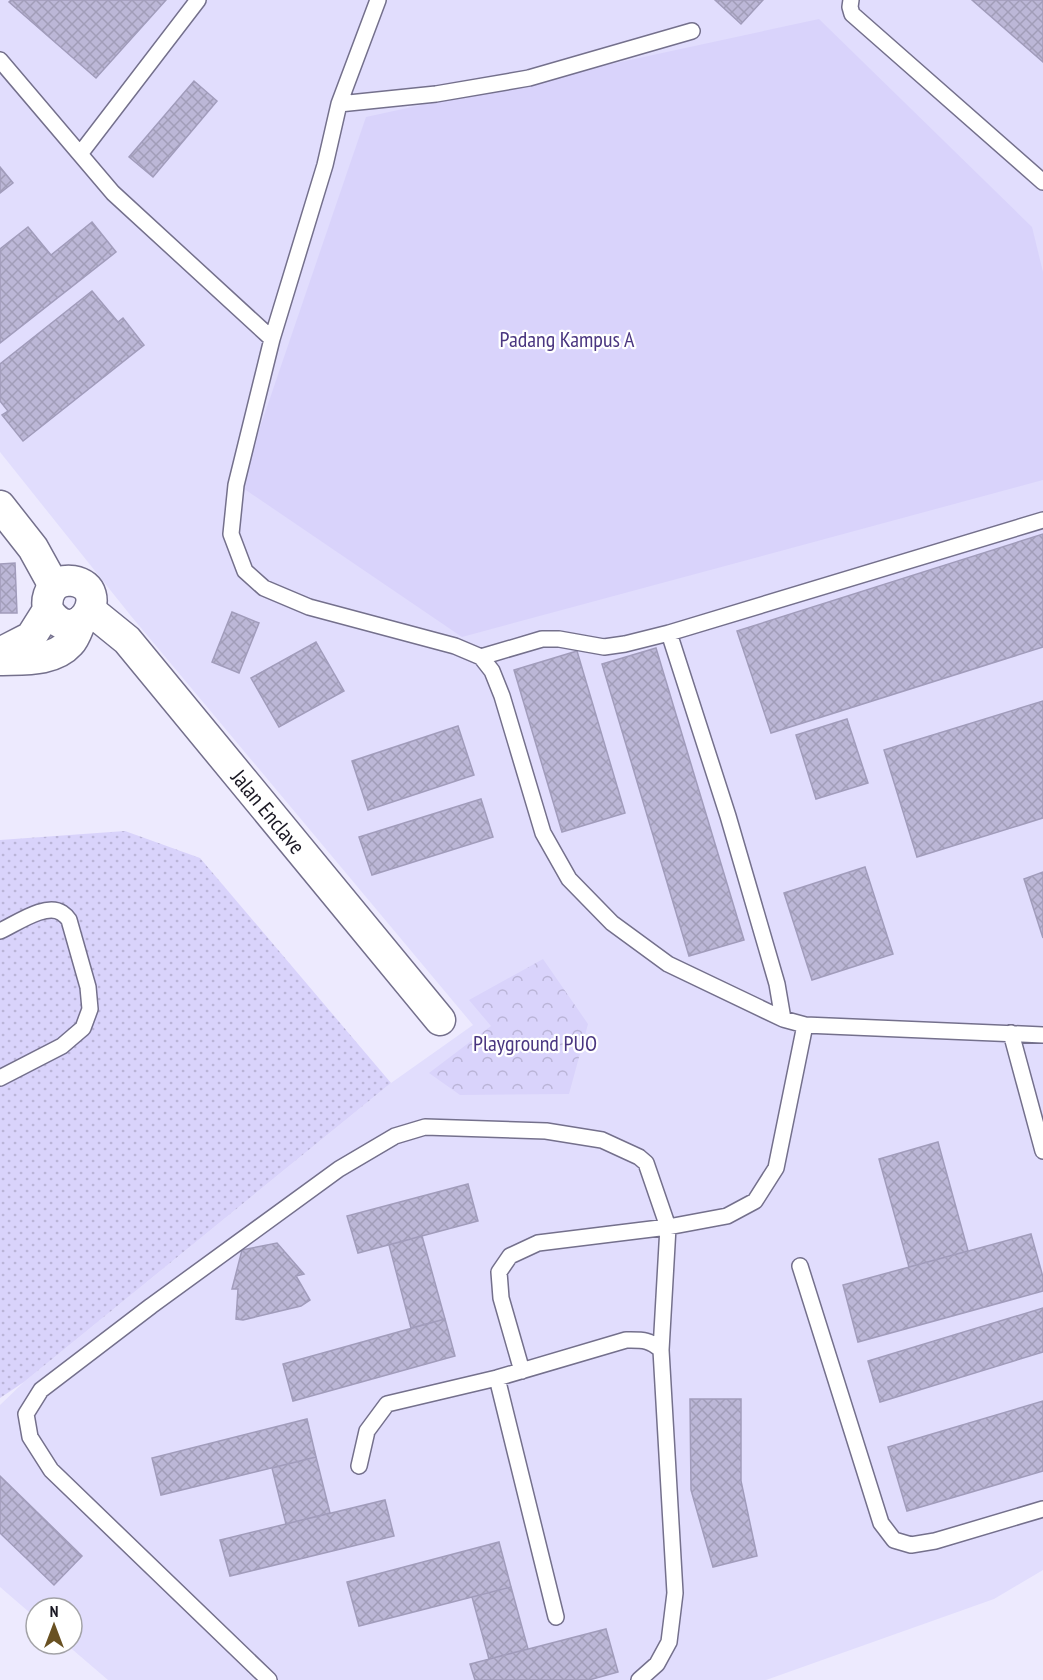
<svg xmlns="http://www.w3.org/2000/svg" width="1043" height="1680" viewBox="0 0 1043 1680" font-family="'PT Sans Narrow',sans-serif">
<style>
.built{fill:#e1ddfd}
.grass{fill:url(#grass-dots)}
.park{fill:url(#park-crowns)}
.pitch{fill:#d9d3fb}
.building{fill:url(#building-cross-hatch);stroke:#a19cbb;stroke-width:1.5}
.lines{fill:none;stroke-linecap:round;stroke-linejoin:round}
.service-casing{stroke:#74708c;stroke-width:18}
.minor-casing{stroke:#74708c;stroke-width:33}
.service{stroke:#fff;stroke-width:15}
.minor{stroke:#fff;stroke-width:30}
.labels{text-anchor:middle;stroke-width:4.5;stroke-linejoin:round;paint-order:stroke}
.park-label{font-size:22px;fill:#4a3680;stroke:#fff}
.street-label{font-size:22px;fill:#1a1823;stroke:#fff}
</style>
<defs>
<pattern id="grass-dots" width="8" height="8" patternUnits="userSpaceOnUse" patternTransform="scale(1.5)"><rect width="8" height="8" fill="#d9d3fb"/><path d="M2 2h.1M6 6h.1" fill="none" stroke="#bab4d7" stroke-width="1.8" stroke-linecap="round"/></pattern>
<pattern id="park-crowns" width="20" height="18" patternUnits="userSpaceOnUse" patternTransform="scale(1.5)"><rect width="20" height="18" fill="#d9d3fb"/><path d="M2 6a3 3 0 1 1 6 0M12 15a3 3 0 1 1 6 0" fill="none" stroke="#bab4d7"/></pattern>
<pattern id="building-cross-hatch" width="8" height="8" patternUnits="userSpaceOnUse" patternTransform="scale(1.5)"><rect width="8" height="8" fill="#bcb7d7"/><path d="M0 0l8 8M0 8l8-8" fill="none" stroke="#a19db8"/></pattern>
</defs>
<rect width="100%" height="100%" fill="#edeafe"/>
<path class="built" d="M0,0H1043V1570L994,1599L766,1680H108L66,1644H72V1608H36V1618L0,1587V1405L24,1382L391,1083L473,1025L131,616L0,452Z"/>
<path class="grass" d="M125,831L200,858L391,1083L24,1382L0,1398V840Z"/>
<path class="park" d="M543,959L588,1024L569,1094L460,1095L429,1073L491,1026L469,1000Z"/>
<path class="pitch" d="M819,19L1032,227L1043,272V480L462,637L240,486L366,117Z"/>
<path class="building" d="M11,0H166L96,78L9,2Z
M715,0H763L741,24Z
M972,0H1043V62Z
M194,81L217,101L153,177L129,157Z
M0,167L13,183L0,193Z
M92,222L116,252L0,343V249L28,227L51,255Z
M92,291L118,322L123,318L144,345L23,441L2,415L8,411L0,401V364Z
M1043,534V647L771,733L737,631Z
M15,563L17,613H0V564Z
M232,612L259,623L239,673L212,662Z
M316,642L344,691L279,727L251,678Z
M656,648L744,940L689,956L602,664Z
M577,651L625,813L562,832L514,670Z
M1043,701V818L917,857L884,750Z
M847,719L868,783L816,799L796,735Z
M458,726L474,775L368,810L352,761Z
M481,799L493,837L372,875L359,837Z
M865,867L893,954L812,980L784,893Z
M1043,872V938L1024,879Z
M938,1142L968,1251L909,1267L879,1159Z
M468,1184L478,1221L358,1253L347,1216Z
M1031,1234L1043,1277V1291L858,1342L843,1285Z
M422,1236L445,1319L411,1328L389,1245Z
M277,1243L304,1274L296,1276L310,1300L301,1306L243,1320L236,1319L238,1289H232L242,1250Z
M1043,1308V1352L880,1402L868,1361Z
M445,1319L455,1356L293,1401L283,1364Z
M690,1399H741V1481L757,1556L713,1567L691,1490Z
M1043,1401V1471L907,1511L888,1447Z
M307,1419L316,1457L161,1495L152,1458Z
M316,1457L330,1513L286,1524L272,1468Z
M0,1476L82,1556L54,1585L0,1533Z
M385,1500L394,1536L230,1576L220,1540Z
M499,1542L511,1587L359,1626L347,1582Z
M511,1587L528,1649L489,1659L472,1597Z
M606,1629L618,1672L589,1680H475L470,1664Z"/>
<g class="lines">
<g class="service-casing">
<path id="service" d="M378,0L339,104L325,165L272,339L236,485L231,534L245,571L264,588L309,607L455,646L481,657L492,671L502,696L543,833L569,879L612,923L668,964L783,1019L805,1025L1043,1035
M851,0L850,7L852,14L1043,182
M0,60L113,193L272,339
M339,104L436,94L529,78L692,31
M80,154L198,0
M669,633L728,816L777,984L783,1019
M481,657L542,639H559L604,647L625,644L669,633L1043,520
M0,931C16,924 46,902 62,913C65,915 67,917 69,920L88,987L90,1009L83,1028L62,1046L0,1078
M1011,1033L1043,1151
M800,1266L881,1523L894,1540L911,1545L935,1541L1043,1509
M522,1371L501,1298L499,1272L510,1256L538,1243L668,1227L727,1216L755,1201L776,1168L805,1025
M497,1378L556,1617
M359,1466L367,1431L387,1404L497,1378L626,1340C642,1340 649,1339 661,1350L675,1593L669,1642L657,1664L639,1680
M269,1680L51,1470L30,1437L26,1414L41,1390L151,1306L339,1169L395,1136L425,1127L546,1131L602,1140L639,1157L646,1163L668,1227L661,1350"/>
</g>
<g class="minor-casing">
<g id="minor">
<path d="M0,506L33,548L54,586"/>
<path id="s1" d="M90,610L127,640L440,1020"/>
<path d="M0,653L31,637L48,610C45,594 54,578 73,581C115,588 76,654 48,610"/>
<path d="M0,660C23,659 53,662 70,643C75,638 78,628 81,621"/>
</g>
</g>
<use href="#service" class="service"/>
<use href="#minor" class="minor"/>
</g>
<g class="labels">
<g class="park-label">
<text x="567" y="347">Padang Kampus A</text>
<text x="535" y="1051">Playground PUO</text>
</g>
<g class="street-label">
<text dy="8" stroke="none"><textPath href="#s1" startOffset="270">Jalan Enclave</textPath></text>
</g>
</g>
<g transform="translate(54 1626)"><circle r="28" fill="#ffffff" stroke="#a3a3a7" stroke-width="1.5"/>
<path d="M0-4.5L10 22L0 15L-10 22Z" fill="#695122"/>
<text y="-9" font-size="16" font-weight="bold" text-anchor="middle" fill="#1a1823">N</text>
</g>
</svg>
